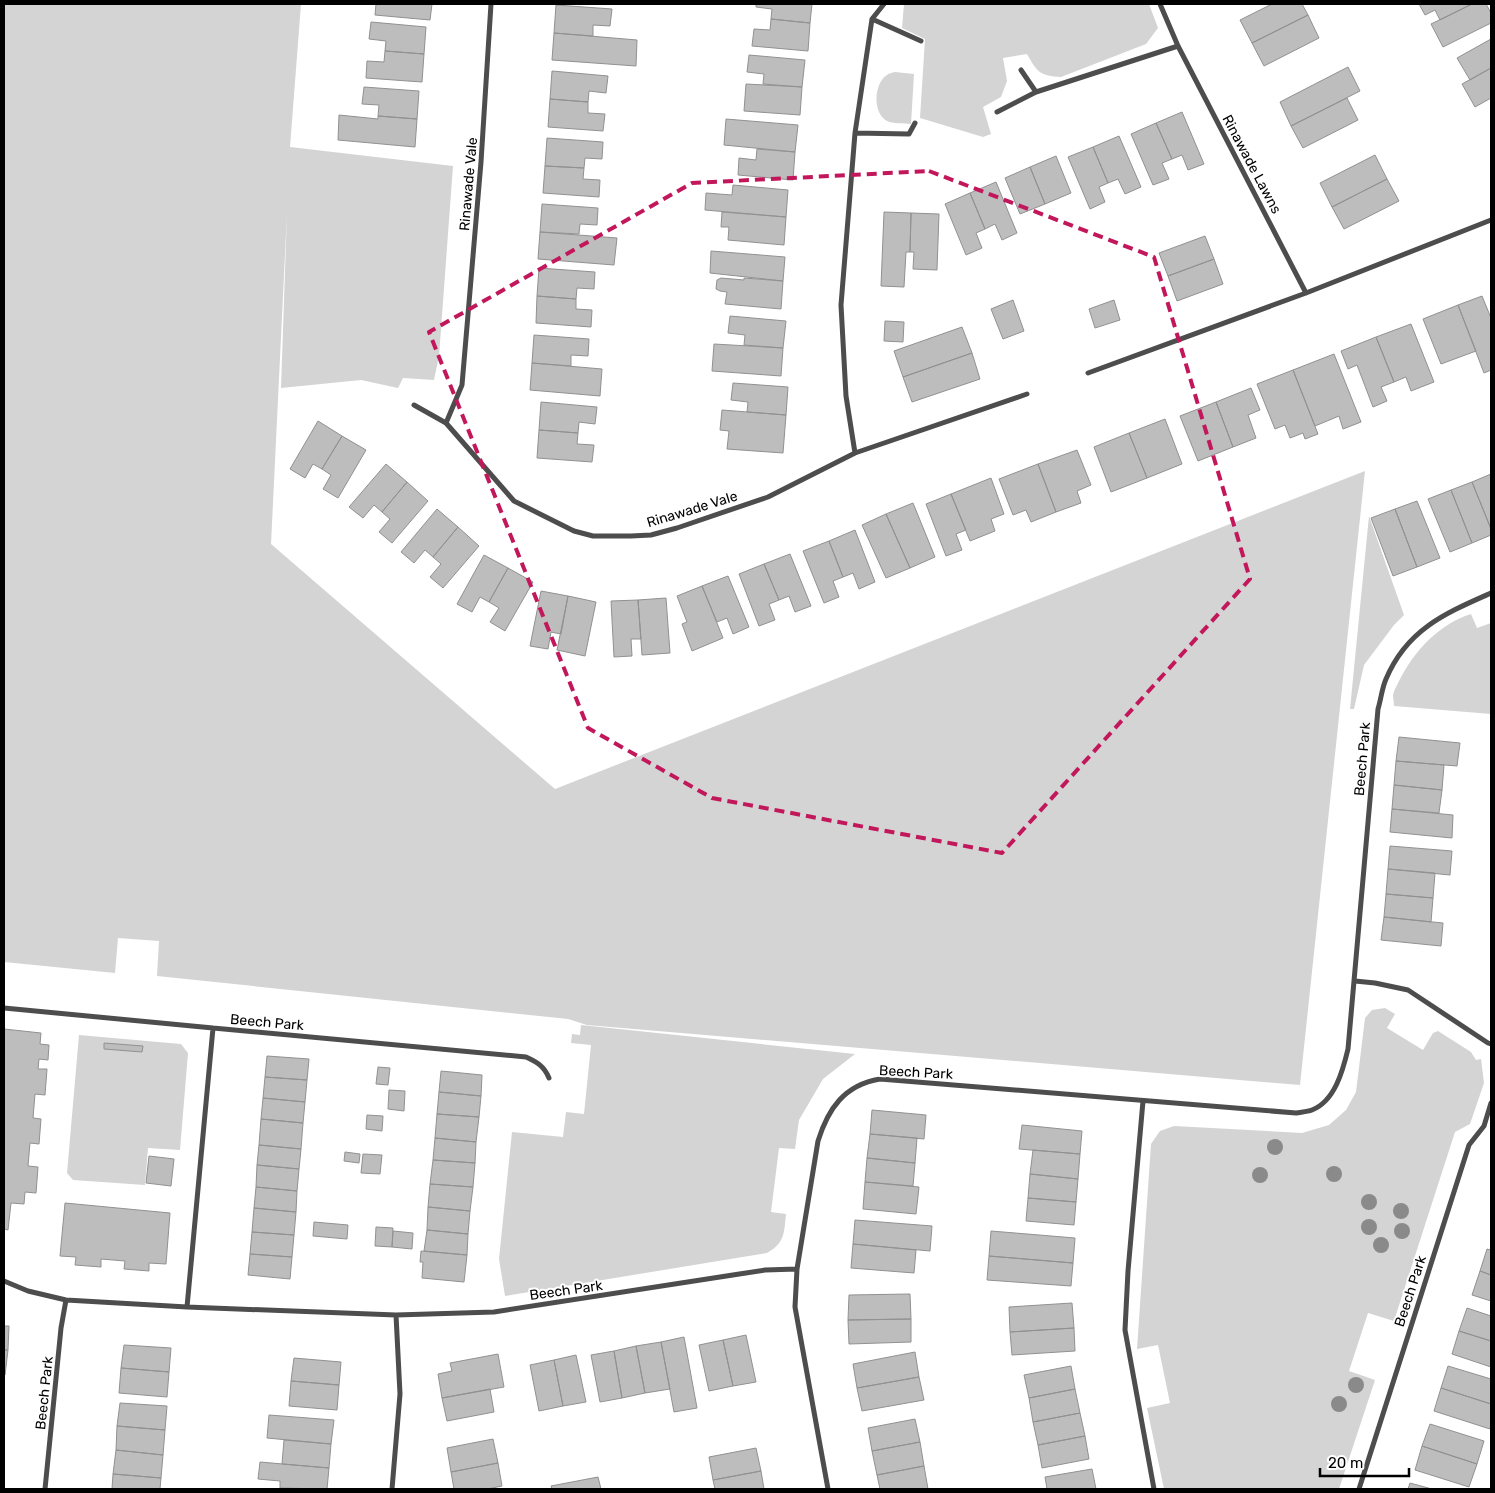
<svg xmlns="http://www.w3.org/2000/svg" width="1495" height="1493" viewBox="0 0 1495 1493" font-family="Rubik,sans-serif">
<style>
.green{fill:#d4d4d4}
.building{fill:#bdbdbd;stroke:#919191}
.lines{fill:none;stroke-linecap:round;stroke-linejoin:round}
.minor{stroke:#4d4d4d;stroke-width:5}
.tree{fill:#8a8a8a}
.marked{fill:none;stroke:#c2185b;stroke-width:4;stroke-dasharray:10 6;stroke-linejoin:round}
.labels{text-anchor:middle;stroke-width:4;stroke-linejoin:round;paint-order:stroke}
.street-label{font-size:14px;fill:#000;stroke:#fff}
</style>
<rect width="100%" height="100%" fill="#fff"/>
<path class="green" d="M4,4H301L290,147L453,166L439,356L434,380L403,378L398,388L361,380L281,388L287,213L271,544L555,789L1365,471L1300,1085L587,1025L568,1019L157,976L159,941L118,938L115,973L4,962Z
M904,4H1149L1158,28L1146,44L1061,77C1040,76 1037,72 1027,54L1003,58L1007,81L1001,97L983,107L991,134L983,137L920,118L925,39L902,28Z
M895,72L914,74L911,124C904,123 893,124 887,121C872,113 874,83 887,75C889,73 892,73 895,72Z
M1369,516L1404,615L1394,625L1364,665L1354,709H1350Z
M1471,614L1477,628L1491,623V714L1394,706C1394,703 1393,698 1393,695C1394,690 1397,685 1399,681C1414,651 1439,624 1471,614Z
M1385,1008L1395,1014L1387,1028L1423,1050L1433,1033L1438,1031L1471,1052L1476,1060L1481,1059L1484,1083L1470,1124L1455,1132L1394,1321L1368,1313L1349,1371L1375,1380L1339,1489H1164L1147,1408L1170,1403L1158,1345L1137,1349L1151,1144L1160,1131L1174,1126L1302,1133L1329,1125L1346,1110L1356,1092L1365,1018L1372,1010Z
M581,1025L855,1054L823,1079L799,1120L795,1149L779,1148L771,1212L786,1214C784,1233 785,1243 767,1253L505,1296L499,1259L512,1132L563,1137L566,1112L584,1114L591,1045L571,1043L572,1034L580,1035Z
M79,1035L181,1044L188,1053L180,1150L148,1148L145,1185L73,1180L67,1173Z"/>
<path class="building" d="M376,4H432L430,20L375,15Z
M756,4H812L810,23L771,19L772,9L756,7Z
M1272,4H1302L1308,15L1252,43L1240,20Z
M1419,4H1472L1440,20L1435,10L1425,15Z
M1472,4H1486L1491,13V23L1443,47L1431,24Z
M556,5L612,9L610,26L593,25V36L554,33Z
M1308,15L1319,38L1264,66L1252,43Z
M771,19L810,23L808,51L752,46L754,29L770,30Z
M371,22L426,27L424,54L385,51L386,41L369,39Z
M554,33L637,40L636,66L552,60Z
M1491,39V68L1470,80L1457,58Z
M385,51L424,54L422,82L366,78L367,61L384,62Z
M749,55L805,60L802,87L763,84L764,74L747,72Z
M1348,67L1360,91L1291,126L1280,102Z
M1491,68V98L1475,107L1462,84Z
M552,71L608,76L606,93L589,91L588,102L550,99Z
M746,84L802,87L800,115L744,111Z
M364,87L419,91L417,119L378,116L379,105L362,104Z
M1347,98L1358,120L1303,148L1291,126Z
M550,99L588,102V113L605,114L603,131L548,127Z
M1182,112L1204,164L1188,170L1182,155L1172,159L1156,123Z
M339,115L378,119V116L417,119L415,147L338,140Z
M726,119L798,125L795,152L724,145Z
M1156,123L1172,159L1162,163L1169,179L1153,185L1131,134Z
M1119,136L1141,187L1125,194L1118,179L1108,183L1093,147Z
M547,138L603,142L602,159L585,158L584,168L545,166Z
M1093,147L1108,183L1099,187L1105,202L1090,209L1068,157Z
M757,149L795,152L793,180L738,175L739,158L756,160Z
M1375,155L1387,179L1332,207L1320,183Z
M1056,156L1071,193L1045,204L1030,167Z
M545,166L584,168L583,179L600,180L599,197L543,193Z
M1030,167L1045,204L1020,214L1005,178Z
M1387,179L1399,201L1344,229L1332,207Z
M996,182L1017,233L1002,240L995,224L985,229L970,193Z
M733,185L788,190L786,217L705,210L706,193L732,195Z
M970,193L985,229L976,233L982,248L966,255L945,204Z
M542,204L598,208L597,225L580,224L579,234L540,232Z
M722,212L786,217L784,245L728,240L729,227H721Z
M884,212L911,213L910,252H906L904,287L881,286Z
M911,213L939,214L937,270L913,269L914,252H910Z
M540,232L617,238L614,265L538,259Z
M1205,236L1214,259L1168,276L1159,253Z
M711,251L785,257L783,281L710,273Z
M1214,259L1223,284L1177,301L1168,276Z
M539,268L595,272L594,289L577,288L576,299L537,296Z
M721,278L744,280V278L783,281L781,309L725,304L727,292L720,291L716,289L717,280Z
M537,296L576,299V309L592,310L591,327L536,323Z
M1482,296L1491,318V370L1484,373L1458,305Z
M1013,300L1024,331L1003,339L991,309Z
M1114,300L1120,320L1095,328L1089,309Z
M1458,305L1476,351L1441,364L1423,319Z
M730,316L786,321L783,348L744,345L745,335L728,333Z
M885,321L904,322L903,342L884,341Z
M1411,324L1434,382L1411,391L1406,377L1394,382L1376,337Z
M962,327L972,353L903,377L894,351Z
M534,335L589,339L588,356L571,355V366L532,363Z
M1376,337L1394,382L1381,387L1387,401L1373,407L1357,365L1348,369L1341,351Z
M714,344L783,348L781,376L712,371Z
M972,353L980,379L912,402L903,377Z
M1334,354L1361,422L1343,429L1339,416L1315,426L1293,370Z
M532,363L602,369L600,396L530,390Z
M1293,370L1318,434L1305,439L1303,433L1290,438L1285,425L1275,429L1257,384Z
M733,383L788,387L786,415L747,412L748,402L731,400Z
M1251,388L1260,410L1248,415L1256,438L1233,447L1216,402Z
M541,402L597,407L595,424L579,422L578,433L539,430Z
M1216,402L1233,447L1198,461L1180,416Z
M722,410L786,415L783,453L727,449L729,431L720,430Z
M1165,419L1182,464L1147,478L1129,433Z
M318,421L342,436L322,469L313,464L305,478L290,469Z
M539,430L578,433L577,444L594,445L592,462L537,458Z
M1129,433L1147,478L1111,492L1094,447Z
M342,436L366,450L338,498L323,489L331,475L322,469Z
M1077,450L1091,485L1077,491L1081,503L1056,512L1038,464Z
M386,464L407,482L382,512L374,505L363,518L349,507Z
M1038,464L1056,512L1031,522L1026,510L1013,515L999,479Z
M1491,474V529L1472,482Z
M991,478L1004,514L991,519L995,531L970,541L951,494Z
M407,482L428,501L392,543L379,532L390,519L382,512Z
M1472,482L1491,529V535L1472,543L1451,490Z
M1451,490L1472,543L1450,552L1428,499Z
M951,494L966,530L956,534L962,550L946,556L926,504Z
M1417,501L1440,558L1417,567L1395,509Z
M913,503L935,557L910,568L886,514Z
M437,509L458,527L433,557L425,550L414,563L401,552Z
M1395,509L1417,567L1393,576L1371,518Z
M886,514L910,568L886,578L862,525Z
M458,527L479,546L443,588L430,577L441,564L433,557Z
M855,530L875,582L859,589L853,573L843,577L829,541Z
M829,541L843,577L833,581L839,597L824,603L803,551Z
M790,554L811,606L795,612L789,596L779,600L764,564Z
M484,555L508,568L489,602L480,597L472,612L457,604Z
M764,564L779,600L769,604L775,620L759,626L739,574Z
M508,568L533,582L505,631L490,622L499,608L489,602Z
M728,576L749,627L733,634L727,618L717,622L702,586Z
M702,586L723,638L692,651L682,624L687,622L677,596Z
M541,591L568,596L561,634L551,632L548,649L530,646Z
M568,596L596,602L585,656L557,650Z
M666,598L670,653L642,655L638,600Z
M638,600L641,639H631L632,656L614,657L611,601Z
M1399,737L1460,743L1457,766L1396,761Z
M1396,761L1444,765L1442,790L1394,785Z
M1394,785L1442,790L1439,813L1392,809Z
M1392,809L1453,815L1452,838L1390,832Z
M1390,846L1452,851L1450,875L1388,869Z
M1388,869L1435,873L1433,898L1386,894Z
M1386,894L1433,898L1431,922L1384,917Z
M1384,917L1443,923L1441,946L1381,940Z
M4,1029L41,1033L40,1044L49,1045L48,1060L39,1059L38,1069H47L45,1095L35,1094L33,1118L41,1119L39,1144L30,1143L28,1166L38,1167L36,1193L25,1192L24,1204L11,1203L8,1230L4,1229Z
M104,1043L143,1046L142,1052L104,1049Z
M267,1056L309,1059L307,1080L265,1077Z
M378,1067L390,1068L388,1085L376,1084Z
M441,1071L482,1075L481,1096L439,1092Z
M265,1077L307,1080L305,1102L263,1098Z
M389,1090L405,1091L404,1111L388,1109Z
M439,1092L481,1096L479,1117L437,1114Z
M263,1098L305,1102L303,1123L261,1119Z
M872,1110L926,1115L924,1139L870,1134Z
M437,1114L479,1117L476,1142L435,1138Z
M367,1115L383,1116L382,1131L366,1129Z
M261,1119L303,1123L301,1149L259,1145Z
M1022,1125L1082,1131L1080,1154L1019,1149Z
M870,1134L917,1138L915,1163L867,1158Z
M435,1138L476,1142L475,1163L433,1160Z
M259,1145L301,1149L299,1169L257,1165Z
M1033,1150L1080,1154L1078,1179L1030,1174Z
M345,1152L360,1154L359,1163L344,1161Z
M363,1154L382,1155L380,1174L361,1173Z
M149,1156L174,1159L171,1186L146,1183Z
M867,1158L915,1163L913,1186L865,1182Z
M433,1160L475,1163L473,1187L430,1184Z
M257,1165L299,1169L297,1191L256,1187Z
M1030,1174L1078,1179L1076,1202L1028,1198Z
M865,1182L919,1187L916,1214L863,1209Z
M430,1184L473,1187L470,1211L428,1207Z
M256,1187L297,1191L296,1212L254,1208Z
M1028,1198L1076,1202L1074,1225L1026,1221Z
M65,1203L170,1213L166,1264L149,1263V1271L124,1269L125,1261L101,1259V1267L75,1265L76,1257L60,1256Z
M428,1207L470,1211L468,1234L427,1230Z
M254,1208L296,1212L294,1235L252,1232Z
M855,1220L932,1226L930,1251L853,1244Z
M314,1222L348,1225L347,1239L313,1236Z
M376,1227L393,1228L392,1247L375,1246Z
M427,1230L468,1234L467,1255L424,1251Z
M393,1231L413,1233L412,1249L392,1247Z
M991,1231L1075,1238L1073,1263L989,1256Z
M252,1232L294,1235L292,1257L250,1254Z
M853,1244L916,1250L914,1273L851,1268Z
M1487,1249L1491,1250V1275L1480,1271Z
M421,1251L467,1255L464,1282L422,1278L423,1262H420Z
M250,1254L292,1257L290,1279L248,1275Z
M989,1256L1073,1263L1071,1286L987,1280Z
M1480,1271L1491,1275V1301L1472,1295Z
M910,1294L911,1319L848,1320L849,1295Z
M1072,1303L1074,1328L1010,1332L1009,1307Z
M1467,1308L1491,1316V1341L1459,1331Z
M911,1319V1342L849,1344L848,1320Z
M4,1326H9L8,1350H4Z
M1074,1328L1075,1351L1012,1355L1010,1332Z
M1459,1331L1491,1341V1367L1452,1354Z
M746,1335L756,1382L733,1386L723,1340Z
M684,1337L697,1408L674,1412L661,1342Z
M723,1340L733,1386L709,1391L699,1345Z
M661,1342L670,1389L645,1393L636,1346Z
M124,1345L171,1348L169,1372L121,1368Z
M636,1346L645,1393L622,1398L614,1351Z
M4,1350H8L5,1375L4,1374Z
M614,1351L622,1398L600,1402L591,1355Z
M915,1352L919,1377L857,1388L853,1364Z
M498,1354L504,1387L442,1398L438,1374L452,1371L450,1363Z
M576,1355L586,1402L563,1406L554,1360Z
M294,1358L341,1362L339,1385L291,1381Z
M554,1360L563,1406L539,1411L530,1365Z
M1071,1366L1075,1389L1029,1398L1024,1375Z
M1448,1366L1491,1379V1404L1441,1388Z
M121,1368L169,1372L167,1397L119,1393Z
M919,1377L924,1400L862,1411L857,1388Z
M291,1381L339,1385L337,1410L289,1406Z
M1441,1388L1491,1404V1424L1490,1429L1434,1411Z
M490,1389L494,1412L447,1421L442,1398Z
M1075,1389L1080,1413L1033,1422L1029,1398Z
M120,1403L167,1406L165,1430L117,1426Z
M1080,1413L1085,1436L1038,1445L1033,1422Z
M269,1415L334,1420L331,1444L267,1438Z
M915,1419L920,1442L872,1451L868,1428Z
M1430,1424L1484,1441L1477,1464L1422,1446Z
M117,1426L165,1430L163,1455L116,1450Z
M1085,1436L1089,1459L1042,1468L1038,1445Z
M493,1439L498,1463L451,1472L447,1448Z
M284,1440L331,1444L329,1468L282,1464Z
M920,1442L924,1466L877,1475L872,1451Z
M1422,1446L1477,1464L1469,1487L1415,1470Z
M756,1448L761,1471L713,1480L709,1457Z
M116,1450L163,1455L161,1478L113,1474Z
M260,1462L329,1468L327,1489L280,1488V1481L258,1479Z
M498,1463L502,1486L487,1489H454L451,1472Z
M924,1466L928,1489H880L877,1475Z
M1092,1469L1096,1489H1047L1045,1477Z
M761,1471L764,1489H715L713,1480Z
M113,1474L161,1478L160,1489H112Z
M598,1477L601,1489H552L551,1486Z
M1410,1483L1432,1489H1408Z"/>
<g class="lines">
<path class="minor" d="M1160,4L1178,46L1306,293
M872,19L921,41
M1021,70L1036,92
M997,112L1036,92L1178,46
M855,133L909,134L915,123
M1088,373L1306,293L1491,220
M414,405L446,423L514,501L574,531L593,536H631L651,535L677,528L768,497L855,453L1027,394
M446,423L462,385L481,162L491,4
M855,453L846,396L841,305L855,133L872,19L884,4
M1355,981L1375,983L1408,990L1488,1043L1491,1044
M4,1008L213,1028
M1143,1101L1128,1271L1125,1330L1154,1489
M797,1269L818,1141C828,1109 844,1085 880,1079L1296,1113C1301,1112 1307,1112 1312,1110C1335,1101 1343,1070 1348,1049L1378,709C1381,699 1382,688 1386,679C1407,629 1446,613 1491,593
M4,1281L28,1291L66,1300L187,1307L396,1315L494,1312L765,1270L797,1269L795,1307L828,1489
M187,1307L213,1028L526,1057C537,1062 544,1066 549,1078
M45,1489L61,1328L66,1300
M392,1489L400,1394L396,1315
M1359,1489L1469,1145L1484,1126L1491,1103"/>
</g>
<g class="tree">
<circle cx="1275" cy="1147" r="8"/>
<circle cx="1334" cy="1174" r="8"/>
<circle cx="1260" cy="1175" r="8"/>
<circle cx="1369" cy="1202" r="8"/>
<circle cx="1401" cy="1211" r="8"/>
<circle cx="1369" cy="1227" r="8"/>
<circle cx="1402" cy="1231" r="8"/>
<circle cx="1381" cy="1245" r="8"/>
<circle cx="1356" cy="1385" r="8"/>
<circle cx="1339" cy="1404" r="8"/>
</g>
<path class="marked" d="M929,171L1154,257L1250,579L1002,853L712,798L588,728L429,332L692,183Z"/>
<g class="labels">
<g class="street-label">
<text transform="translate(1252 164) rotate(62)" y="5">Rinawade Lawns</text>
<text transform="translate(468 184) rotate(-85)" y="5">Rinawade Vale</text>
<text transform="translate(692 509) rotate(-17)" y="5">Rinawade Vale</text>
<text transform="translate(1362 759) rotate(-85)" y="5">Beech Park</text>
<text transform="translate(267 1022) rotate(5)" y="5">Beech Park</text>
<text transform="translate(916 1072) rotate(3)" y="5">Beech Park</text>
<text transform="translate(566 1290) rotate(-8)" y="5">Beech Park</text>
<text transform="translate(1410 1291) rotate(-72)" y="5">Beech Park</text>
<text transform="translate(44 1393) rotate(-84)" y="5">Beech Park</text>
</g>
</g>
<rect width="1495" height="1493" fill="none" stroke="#000000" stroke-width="10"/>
<path d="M1320 1468v8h89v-8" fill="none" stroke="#000000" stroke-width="2.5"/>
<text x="1328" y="1468" font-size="15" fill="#000000" stroke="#ffffff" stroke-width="4" paint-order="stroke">20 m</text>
</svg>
